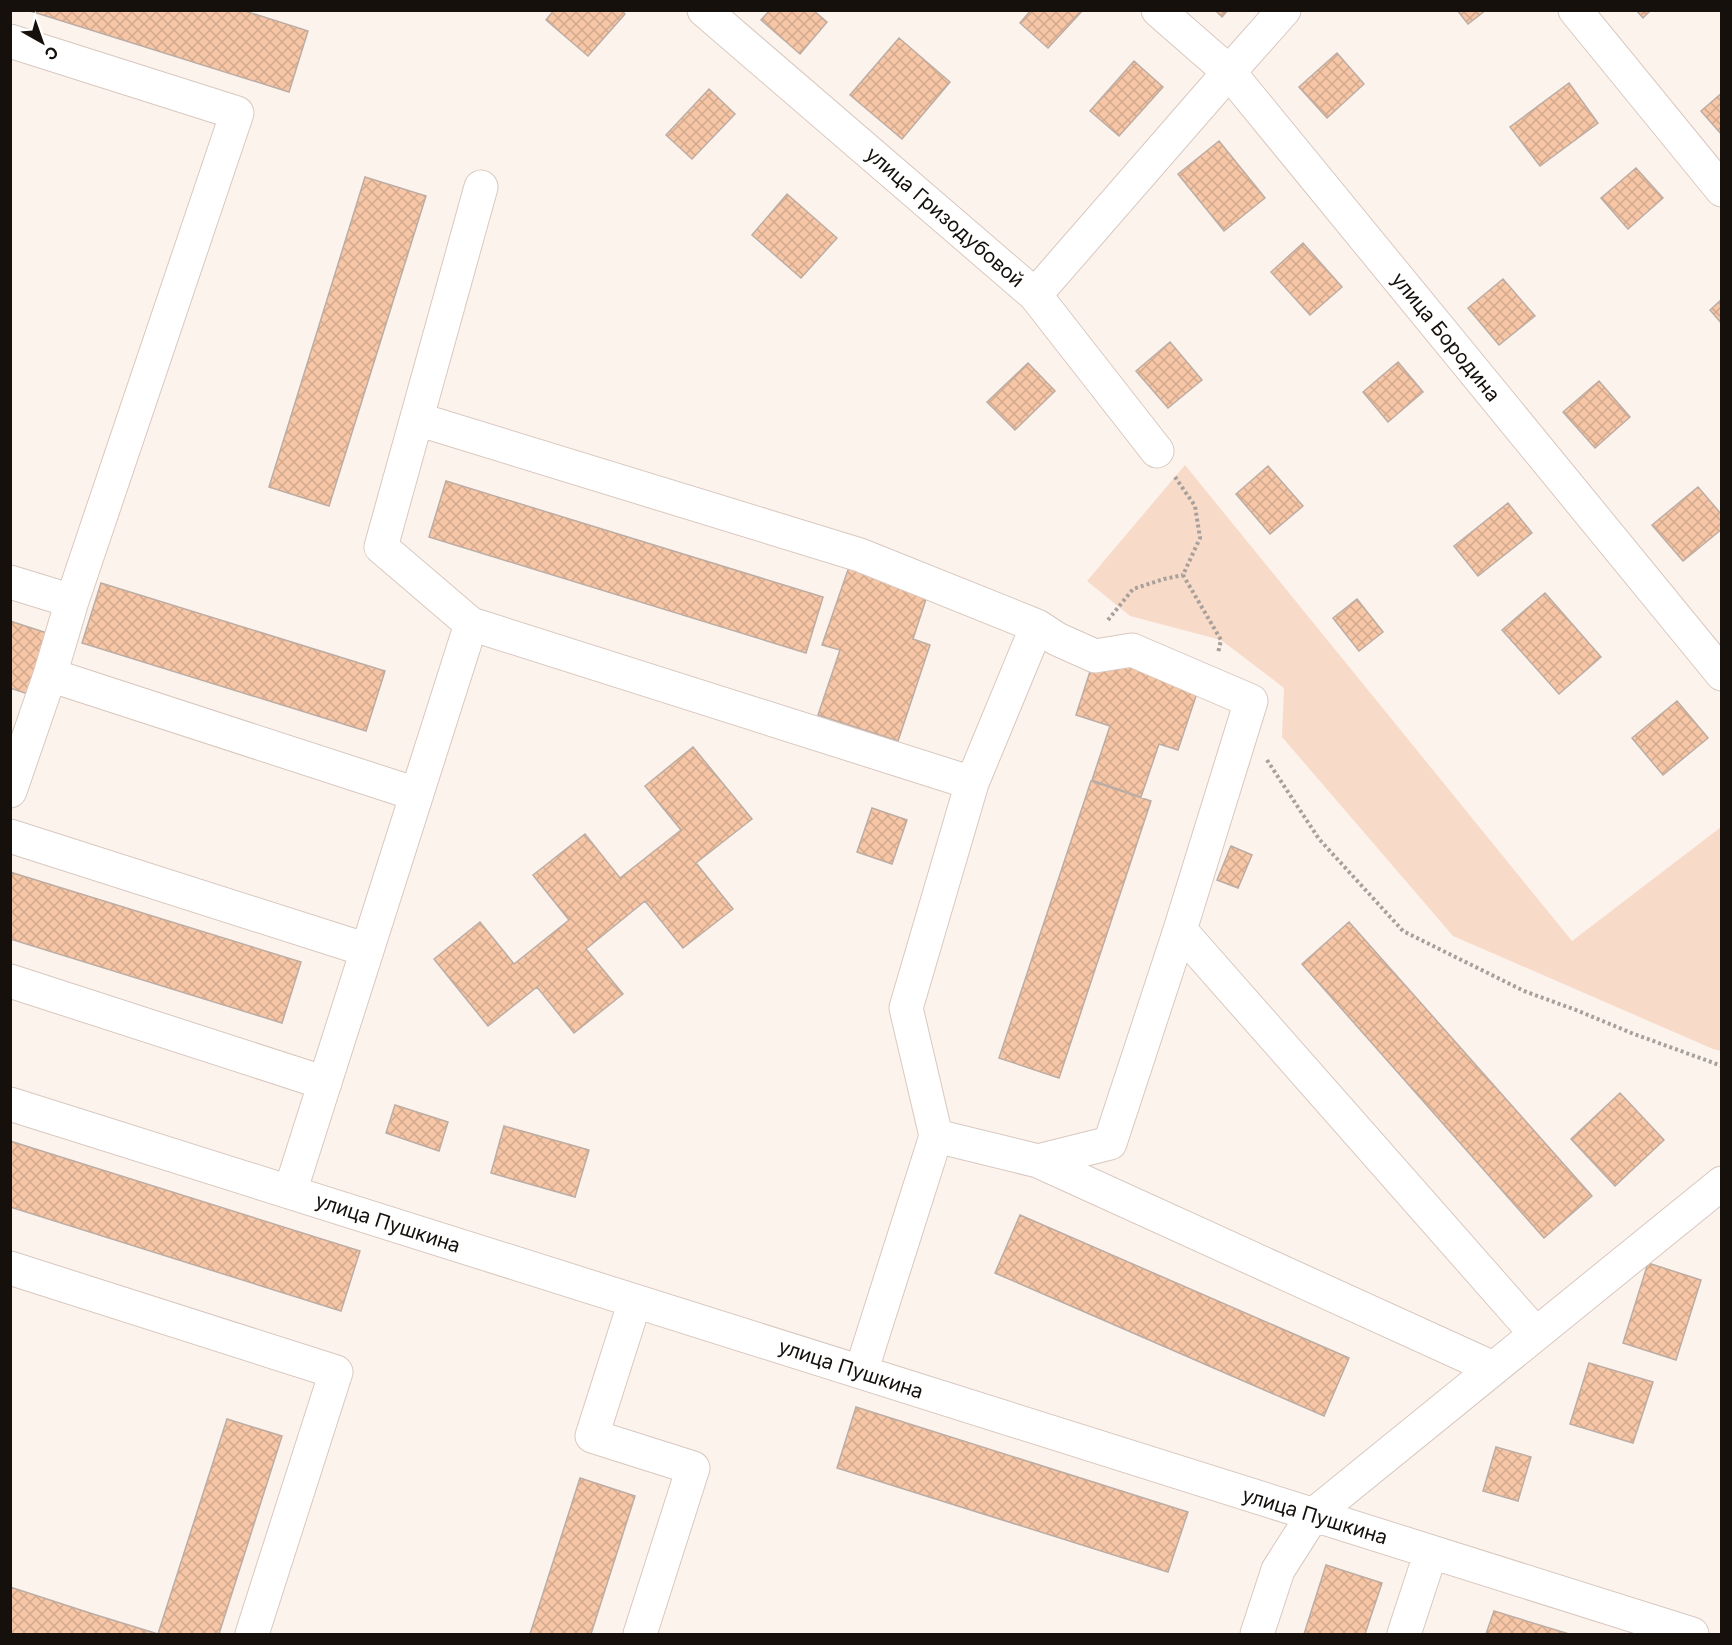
<svg xmlns="http://www.w3.org/2000/svg" width="1732" height="1645" viewBox="0 0 1732 1645" font-family="Inter,sans-serif">
<style>
.grass{fill:#f8dac8}
.building{fill:url(#building-cross-hatch);stroke:#bcada4;stroke-width:1.5}
.lines{fill:none;stroke-linecap:round;stroke-linejoin:round}
.minor-casing{stroke:#d8c8bf;stroke-width:35}
.path{stroke:#a8a09b;stroke-width:4;stroke-dasharray:3 3;stroke-linecap:butt}
.minor{stroke:#fff;stroke-width:33}
.labels{text-anchor:middle;stroke-width:4.5;stroke-linejoin:round;paint-order:stroke}
.street-label{font-size:20px;fill:#15100c;stroke:#fff}
</style>
<defs>
<pattern id="building-cross-hatch" width="8" height="8" patternUnits="userSpaceOnUse" patternTransform="scale(1.5)"><rect width="8" height="8" fill="#f7c6a6"/><path d="M0 0l8 8M0 8l8-8" fill="none" stroke="#d3a98e"/></pattern>
</defs>
<rect width="100%" height="100%" fill="#fdf3ed"/>
<path class="grass" d="M1185,465L1572,941L1721,827V1051L1713,1049L1453,936L1282,737L1284,688L1221,640L1130,616L1087,581Z"/>
<path class="building" d="M27,10H242L308,31L289,92Z
M554,10H621L625,14L588,56L546,20Z
M770,10H813L827,22L800,54L761,20Z
M1031,10H1083L1048,48L1020,23Z
M1215,10H1228L1222,17Z
M1457,10H1486L1468,24Z
M1636,10H1651L1643,18Z
M899,38L950,82L902,139L850,95Z
M1337,53L1364,84L1327,118L1299,87Z
M1134,61L1163,87L1119,136L1090,111Z
M1569,83L1598,123L1540,166L1510,127Z
M709,89L735,114L692,159L666,135Z
M1722,93V135L1701,111Z
M1219,141L1265,198L1224,231L1178,174Z
M1636,168L1663,198L1628,229L1601,198Z
M365,177L426,196L329,506L269,487Z
M787,194L837,238L801,278L752,235Z
M1303,243L1342,287L1310,315L1271,272Z
M1503,279L1535,316L1499,345L1468,308Z
M1722,299V324L1710,310Z
M1170,342L1202,380L1168,408L1136,371Z
M1398,362L1423,392L1388,422L1363,392Z
M1028,363L1055,391L1015,430L987,402Z
M1599,381L1630,417L1595,448L1563,412Z
M1268,466L1303,506L1270,534L1236,494Z
M446,481L823,597L806,653L429,537Z
M1698,487L1722,515V529L1683,561L1652,525Z
M1508,503L1532,533L1478,576L1454,546Z
M849,567L928,593L913,639L930,645L898,741L818,715L840,650L822,645Z
M101,583L385,671L366,731L82,643Z
M1545,593L1601,657L1559,694L1502,630Z
M1357,599L1383,632L1359,651L1333,618Z
M10,621L47,633L28,694L10,688Z
M1095,656L1198,690L1178,750L1159,744L1141,797L1092,780L1110,726L1076,715Z
M1677,701L1708,738L1663,775L1632,738Z
M693,747L752,819L696,863L733,909L683,948L645,901L586,949L623,994L574,1033L537,987L488,1026L434,959L480,922L514,964L569,920L533,875L585,834L620,878L681,830L645,786Z
M1091,781L1151,801L1059,1078L999,1058Z
M872,808L907,820L892,864L857,852Z
M1231,846L1252,855L1238,888L1217,880Z
M10,872L301,962L282,1023L10,939Z
M1349,922L1592,1196L1544,1238L1302,964Z
M1620,1093L1664,1140L1615,1186L1571,1139Z
M395,1105L448,1122L439,1151L386,1133Z
M504,1126L589,1150L575,1197L491,1173Z
M10,1141L360,1251L341,1311L10,1207Z
M1020,1215L1349,1358L1324,1416L995,1273Z
M1648,1263L1701,1280L1676,1360L1623,1343Z
M1589,1363L1653,1382L1633,1443L1570,1424Z
M856,1407L1188,1512L1168,1572L837,1468Z
M227,1419L282,1436L219,1634H158Z
M1496,1447L1531,1457L1518,1501L1483,1491Z
M580,1478L635,1496L591,1634H530Z
M1326,1565L1382,1583L1365,1634H1304Z
M10,1587L93,1614L158,1634H10Z
M1494,1611L1569,1634H1486Z"/>
<g class="lines">
<g class="minor-casing">
<path id="minor" d="M704,10L1035,295L1157,451
M1158,10L1229,72L1722,674
M1575,10L1722,190
M10,41L237,113L72,601L50,675L10,791
M1035,295L1229,72L1284,10
M417,419L860,555L1037,626L1057,639L1095,656L1132,650L1251,701L1180,930L1536,1334
M10,582L72,601
M471,624L381,547L481,187
M50,675L416,794
M10,836L367,950
M10,981L325,1083
M10,1104L1692,1634
M936,1136L1038,1161L1110,1143L1180,930
M1038,1161L1493,1368
M290,1192L471,624L972,783
M10,1268L336,1372L252,1634
M635,1301L592,1436L693,1468L640,1634
M861,1372L936,1136L906,1008L972,783L1037,626
M1257,1634L1278,1570L1313,1515L1722,1183
M1404,1634L1431,1552"/>
</g>
<path class="path" d="M1175,477L1195,506L1200,538L1183,575L1221,640L1218,653
M1108,620L1133,589L1164,579L1183,575
M1267,760L1319,839L1403,931L1524,991L1576,1010L1634,1034L1722,1066"/>
<use href="#minor" class="minor"/>
</g>
<g class="labels">
<g class="street-label">
<text transform="translate(945 217) rotate(41)" y="7">улица Гризодубовой</text>
<text transform="translate(1446 337) rotate(51)" y="7">улица Бородина</text>
<text transform="translate(388 1223) rotate(18)" y="7">улица Пушкина</text>
<text transform="translate(851 1369) rotate(18)" y="7">улица Пушкина</text>
<text transform="translate(1315 1516) rotate(17)" y="7">улица Пушкина</text>
</g>
</g>
<rect width="1732" height="1645" fill="none" stroke="#15100c" stroke-width="24"/>
<g transform="translate(42 42) rotate(140)" stroke="#ffffff" stroke-width="4.5" paint-order="stroke">
<path d="M0-4.5L10 22L0 15L-10 22Z" fill="#15100c"/>
<text y="-9" font-size="16" font-weight="bold" text-anchor="middle" fill="#15100c">С</text>
</g>
</svg>
